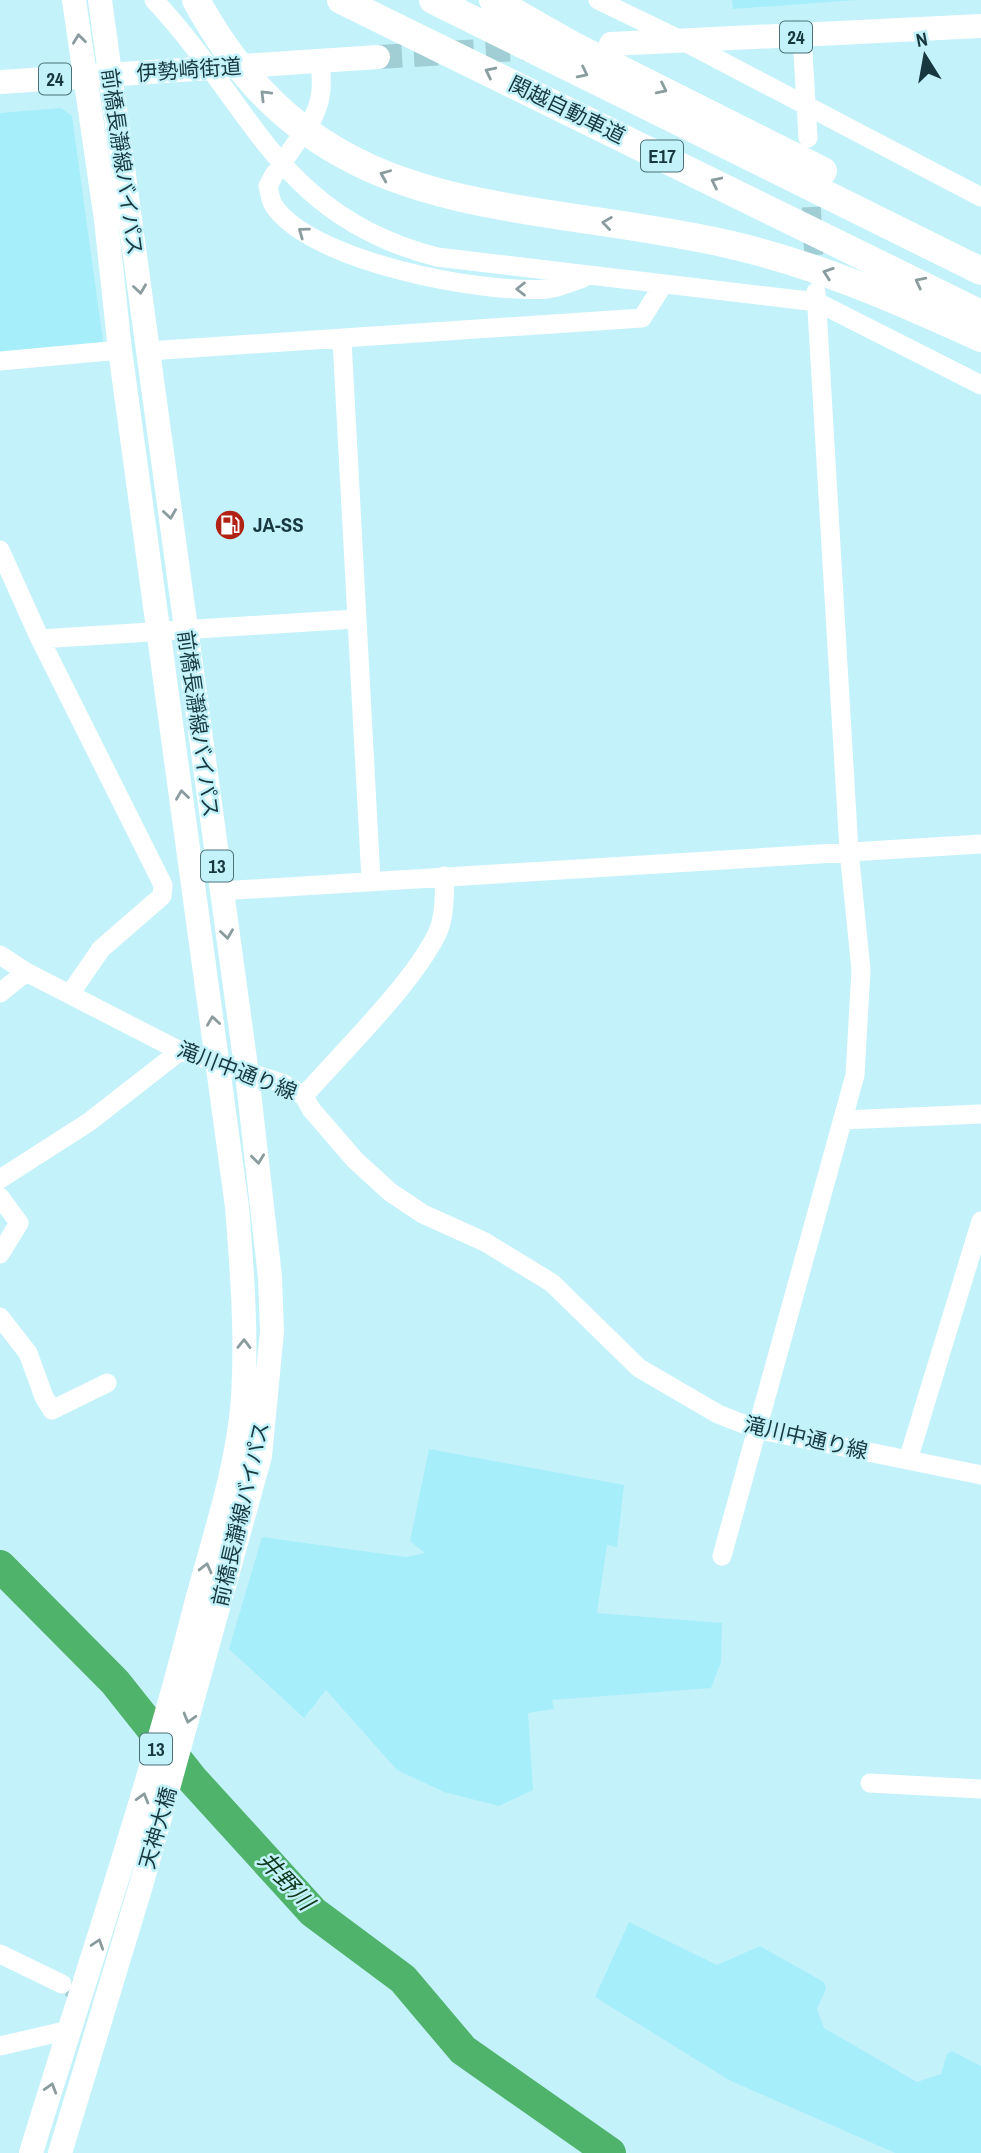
<svg xmlns="http://www.w3.org/2000/svg" width="981" height="2153" viewBox="0 0 981 2153" font-family="'Archivo Narrow','Noto Sans JP',sans-serif">
<style>
.built{fill:#a7eefb}
.lines{fill:none;stroke-linecap:round;stroke-linejoin:round}
.river{stroke:#4fb36b;stroke-width:32}
.minor-tunnel{stroke:#a1cdd4;stroke-width:19;stroke-dasharray:19 10;stroke-linecap:butt}
.major-tunnel{stroke:#a1cdd4;stroke-width:24;stroke-dasharray:24 12;stroke-linecap:butt}
.minor{stroke:#fff;stroke-width:19}
.major{stroke:#fff;stroke-width:24}
.highway{stroke:#fff;stroke-width:28}
.oneway{stroke:#8b9c9e}
.labels{text-anchor:middle;stroke-width:5;stroke-linejoin:round;paint-order:stroke}
.shield{fill:#c4f2fa;stroke:#4b7076;stroke-width:2}
.shield-label{font-size:19px;font-weight:bold;fill:#17383e}
.street-label{font-size:21px;fill:#17383e;stroke:#c4f2fa}
.poi-label{font-size:21px;font-weight:bold;fill:#17383e;stroke:#c4f2fa;text-anchor:start}
.water-label{font-size:23px;font-style:italic;fill:#0e381b;stroke:#c4f2fa}
</style>
<rect width="100%" height="100%" fill="#c4f2fa"/>
<path class="built" d="M732,0H857L733,9Z
M61,108L72,116L103,341L98,348L0,354V113Z
M429,1449L624,1485L617,1547L607,1545L597,1613L722,1623L721,1662L711,1688L552,1700L554,1709L528,1713L533,1790L499,1806L444,1792L397,1770L326,1690L304,1718L229,1649L262,1537L406,1557L425,1553L410,1541Z
M629,1922L717,1965L760,1946L824,1982L826,1989L817,2009L824,2028L917,2082L941,2074L947,2054L952,2051L981,2066V2153H895L729,2080L595,1997Z"/>
<g class="lines">
<path class="river" d="M0,1566L115,1682L192,1779L313,1912L403,1979L463,2050L610,2153"/>
<path class="minor-tunnel" d="M810,178L815,281
M69,1987L120,2012"/>
<path class="major-tunnel" d="M378,57L534,48"/>
<path class="minor" d="M154,0C254,107 279,217 437,257L817,302L981,385
M598,0L683,41L981,197
M802,36L808,138
M309,125C322,103 323,87 320,62
M287,156L296,143
M275,173L268,186C270,192 270,201 274,206C312,262 482,294 547,289C559,288 572,282 583,278
M342,340L371,880
M148,351L642,318L663,285
M0,361L120,350
M0,550L40,639L163,885L162,896L101,949L70,994
M40,639L355,619
M221,891L981,844
M0,955L26,972L180,1051L282,1083L304,1096L311,1109L355,1160L390,1192L423,1214L485,1242L552,1283L639,1368L718,1414L756,1429L981,1475
M0,993L26,972
M304,1096C344,1050 411,986 437,934C445,917 445,894 444,876
M843,1120L981,1114
M0,1179L89,1122L180,1051
M0,1197L19,1223L0,1254
M0,1317L28,1353L44,1397L52,1410L107,1383
M908,1460L981,1221
M722,1556L855,1075L861,970L849,851L816,292
M870,1783L981,1789
M0,1954L62,1984
M0,2046L69,2030"/>
<path class="major" d="M611,44L981,26
M0,82L378,57
M31,2153C87,1970 149,1790 196,1604C214,1537 238,1467 243,1398C247,1334 242,1270 237,1207L120,350L106,220L74,0
M60,2153L142,1882L260,1456L272,1331L270,1277L247,1074L100,0"/>
<path class="highway" d="M196,0C318,225 509,196 723,243C814,263 897,300 981,338
M341,0L981,314
M433,0L981,271
M493,0L572,45L823,171"/>
</g>
<defs><path id="oneway-chevron" d="M-2-3.5L2.5 0L-2 3.5" fill="none" stroke-width="1.6" stroke-linecap="round" stroke-linejoin="round" transform="scale(1.75)"/></defs>
<g class="oneway">
<use href="#oneway-chevron" transform="translate(79 39) rotate(-97)"/>
<use href="#oneway-chevron" transform="translate(490 72) rotate(-154)"/>
<use href="#oneway-chevron" transform="translate(583 73) rotate(26)"/>
<use href="#oneway-chevron" transform="translate(662 89) rotate(26)"/>
<use href="#oneway-chevron" transform="translate(265 95) rotate(-135)"/>
<use href="#oneway-chevron" transform="translate(385 175) rotate(-157)"/>
<use href="#oneway-chevron" transform="translate(716 182) rotate(-154)"/>
<use href="#oneway-chevron" transform="translate(607 223) rotate(-172)"/>
<use href="#oneway-chevron" transform="translate(303 232) rotate(-144)"/>
<use href="#oneway-chevron" transform="translate(828 273) rotate(-161)"/>
<use href="#oneway-chevron" transform="translate(920 282) rotate(-153)"/>
<use href="#oneway-chevron" transform="translate(140 289) rotate(82)"/>
<use href="#oneway-chevron" transform="translate(521 289) rotate(-180)"/>
<use href="#oneway-chevron" transform="translate(170 514) rotate(82)"/>
<use href="#oneway-chevron" transform="translate(182 795) rotate(-98)"/>
<use href="#oneway-chevron" transform="translate(227 934) rotate(82)"/>
<use href="#oneway-chevron" transform="translate(213 1021) rotate(-98)"/>
<use href="#oneway-chevron" transform="translate(258 1159) rotate(83)"/>
<use href="#oneway-chevron" transform="translate(244 1344) rotate(-89)"/>
<use href="#oneway-chevron" transform="translate(206 1568) rotate(-76)"/>
<use href="#oneway-chevron" transform="translate(189 1718) rotate(106)"/>
<use href="#oneway-chevron" transform="translate(143 1798) rotate(-74)"/>
<use href="#oneway-chevron" transform="translate(98 1944) rotate(-72)"/>
<use href="#oneway-chevron" transform="translate(51 2088) rotate(-73)"/>
</g>
<defs>
<g id="fuel-disc" transform="scale(1.575)"><circle r="9.5" fill="#b02213" stroke="#c4f2fa"/><path d="M-5.5-6h7V0h2V4h1.3V-2.5L3-4.5l.8-.8L6-3V5H2.5V1h-1V6h-7ZM-4.2-4.7v3.2H.2V-4.7Z" fill="#fff"/></g>
</defs>
<g fill-rule="evenodd">
<use href="#fuel-disc" x="230" y="525"/>
</g>
<g class="labels">
<g class="shield">
<rect x="780" y="21.5" width="32" height="31" rx="5"/>
<rect x="39" y="63.5" width="32" height="31" rx="5"/>
<rect x="641" y="140.5" width="42" height="31" rx="5"/>
<rect x="201" y="850.5" width="32" height="31" rx="5"/>
<rect x="140" y="1733.5" width="32" height="31" rx="5"/>
</g>
<g class="shield-label">
<text x="796" y="44">24</text>
<text x="55" y="86">24</text>
<text x="662" y="163">E17</text>
<text x="217" y="873">13</text>
<text x="156" y="1756">13</text>
</g>
<g class="street-label">
<text transform="translate(189 70) rotate(-4)" y="7">伊勢崎街道</text>
<text transform="translate(567 110) rotate(26)" y="7">関越自動車道</text>
<text transform="translate(122 162) rotate(82)" y="7">前橋長瀞線バイパス</text>
<text transform="translate(198 724) rotate(82)" y="7">前橋長瀞線バイパス</text>
<text transform="translate(237 1071) rotate(21)" y="7">滝川中通り線</text>
<text transform="translate(806 1438) rotate(13)" y="7">滝川中通り線</text>
<text transform="translate(241 1514) rotate(-77)" y="7">前橋長瀞線バイパス</text>
<text transform="translate(158 1828) rotate(-74)" y="7">天神大橋</text>
</g>
<g class="poi-label">
<text x="253" y="532">JA-SS</text>
</g>
<g class="water-label">
<text transform="translate(286 1881) rotate(47)" y="8">井野川</text>
</g>
</g>
<g transform="translate(925 56) rotate(349)" stroke="#c4f2fa" stroke-width="5" paint-order="stroke">
<path d="M0-5L12 26L0 18L-12 26Z" fill="#17383e"/>
<text y="-10" font-size="19" font-weight="bold" text-anchor="middle" fill="#17383e">N</text>
</g>
</svg>
